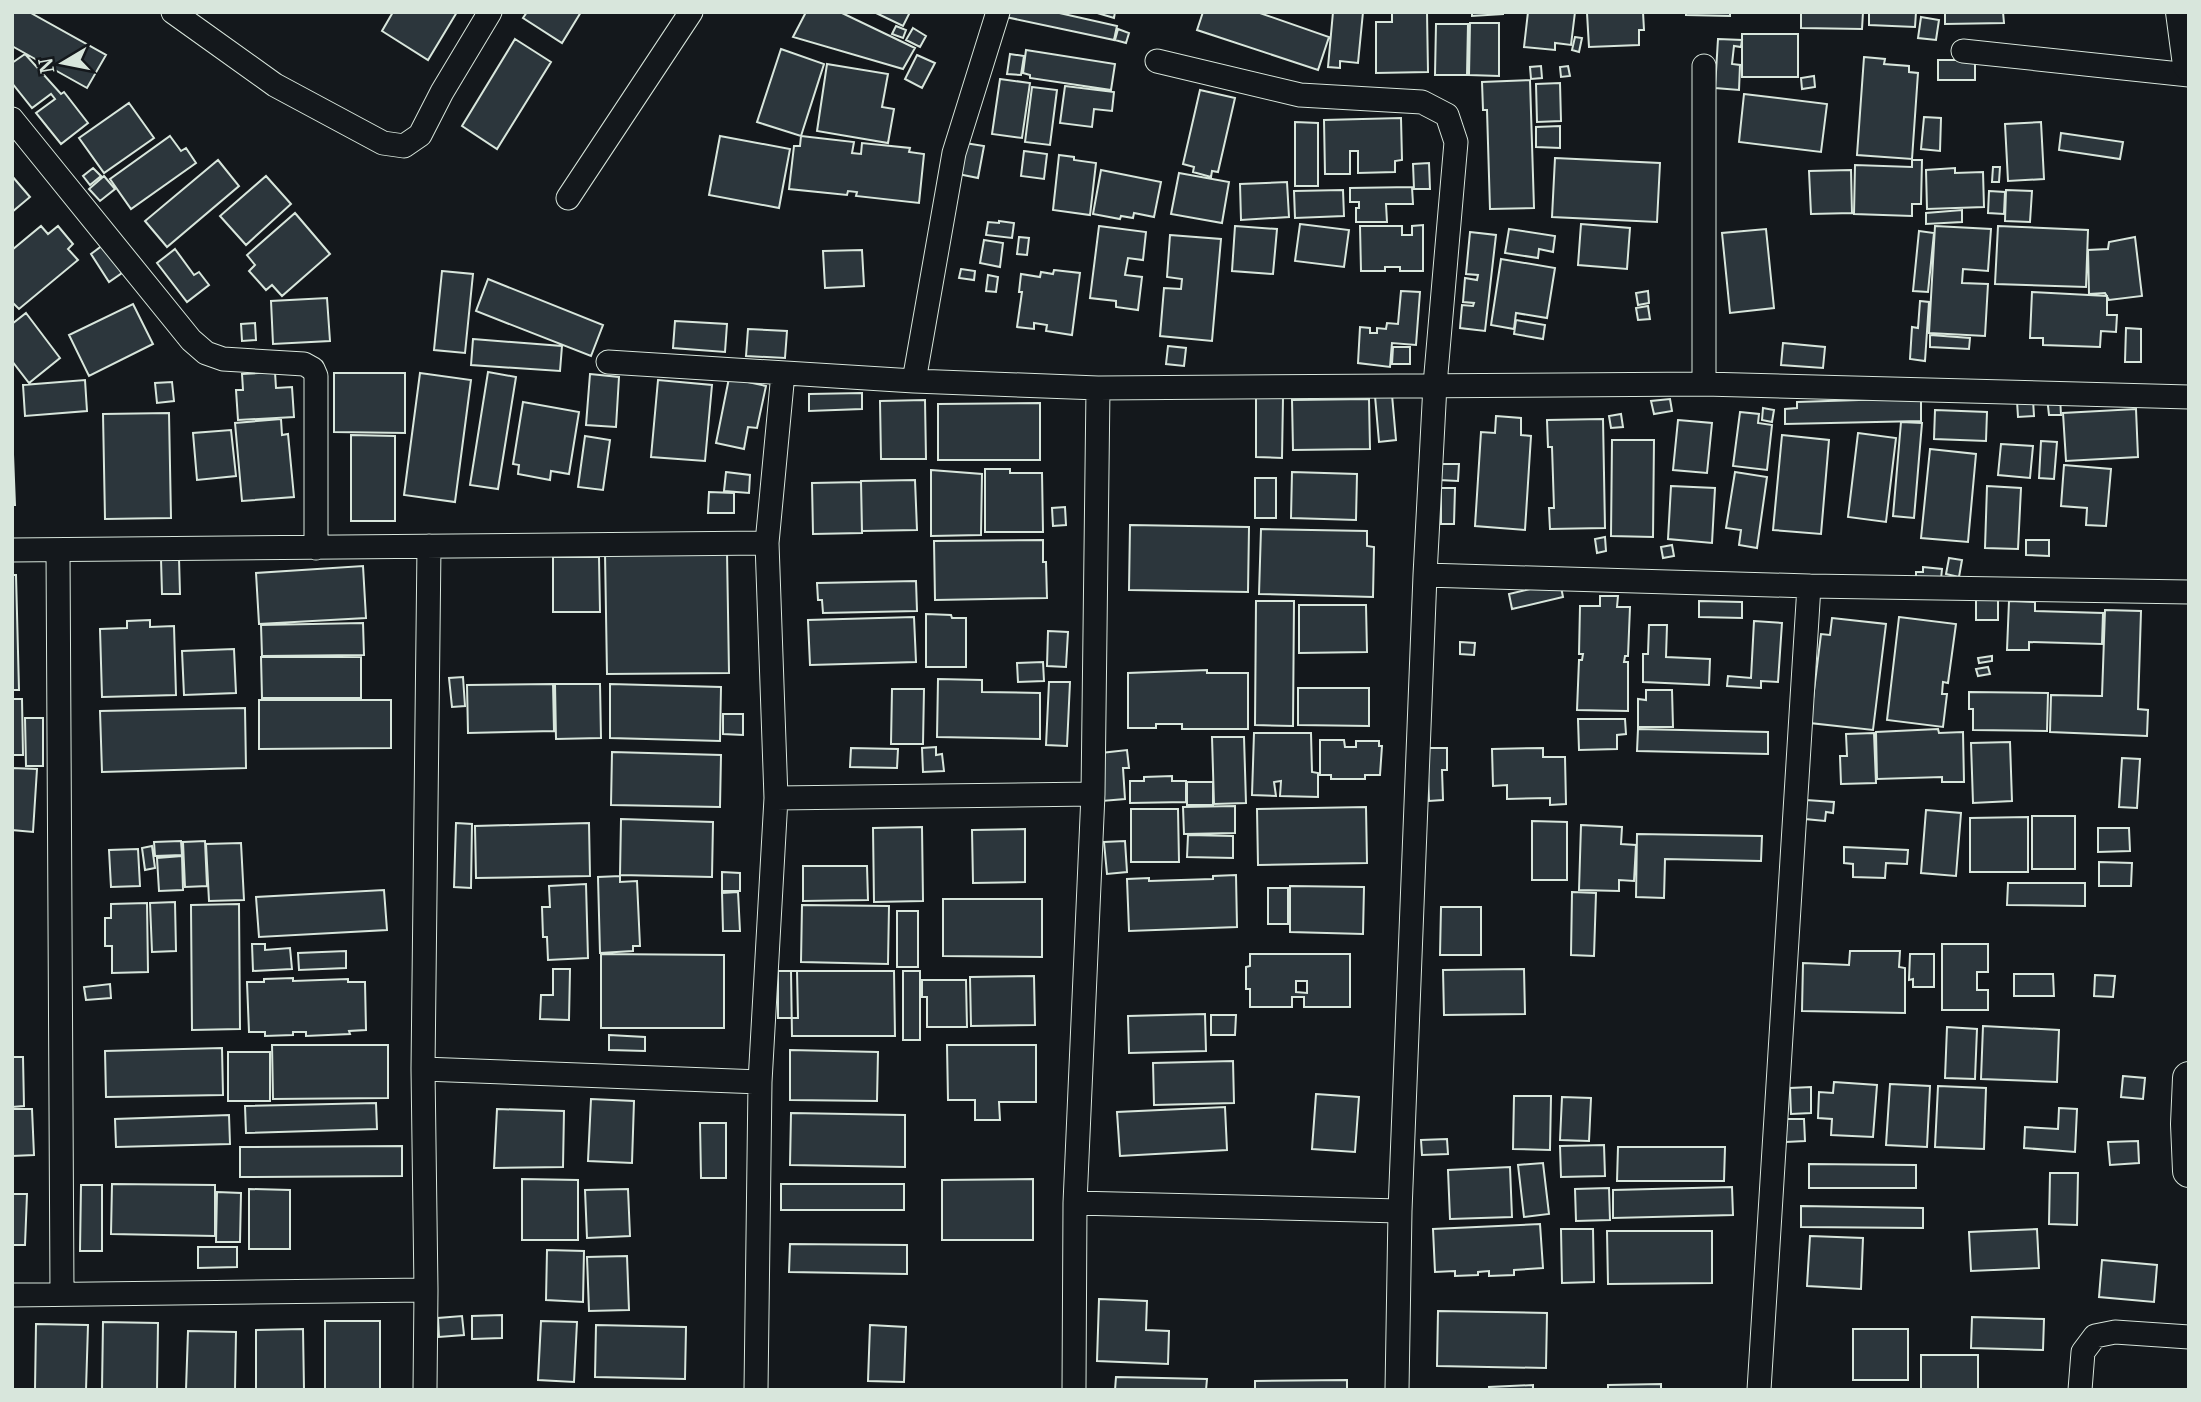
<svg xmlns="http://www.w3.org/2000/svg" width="2201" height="1402" viewBox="0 0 2201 1402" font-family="Merriweather,serif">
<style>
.building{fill:#2c363c;stroke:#d8e6dc;stroke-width:2;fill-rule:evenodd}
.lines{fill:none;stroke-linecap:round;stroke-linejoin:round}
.minor-casing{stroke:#d8e6dc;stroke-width:25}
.secondary-casing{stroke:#d8e6dc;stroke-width:34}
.minor{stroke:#14181c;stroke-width:23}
.secondary{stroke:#14181c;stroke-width:32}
</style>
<rect width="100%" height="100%" fill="#14181c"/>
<path class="building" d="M12,12H29L106,55L87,88L12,46Z
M393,12H457L428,60L382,31Z
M527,12H581L562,43L523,18Z
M806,12H840L915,48L903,69L793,37Z
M874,12H910L903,26Z
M1002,12H1055L1117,26L1114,40L1001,16Z
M1094,12H1115L1114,18Z
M1203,12H1257L1329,37L1318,70L1197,30Z
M1333,12H1363L1358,63L1340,61V68L1328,67Z
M1427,12L1428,72L1376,73V22H1392V13Z
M1472,12H1503V14L1472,16Z
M1528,12H1575L1571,45L1555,43V50L1524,47Z
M1643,12L1644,30H1639V45L1589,47L1587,13Z
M1686,12H1730V16L1686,15Z
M1801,12H1863L1862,29L1801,28Z
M1869,12H1916L1915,27L1869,25Z
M1945,12H2003L2004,23L1945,24Z
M1921,17L1939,20L1936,40L1918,38Z
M1470,23H1499V76L1469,75Z
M1436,24H1468L1467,75H1435Z
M896,26L906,30L903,38L892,34Z
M913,28L926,36L920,47L906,40Z
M1118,29L1129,33L1126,43L1115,40Z
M1742,34H1798V77H1742Z
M1575,37L1582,38L1579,52L1572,50Z
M515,39L551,62L497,149L462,126Z
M1718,39L1742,40L1741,47L1734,46L1732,64L1740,65L1739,90L1715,88Z
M781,49L824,64L801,136L757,122Z
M1026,50L1115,64L1111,90L1030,78V75L1023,73Z
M25,54L61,94L64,92L88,123L61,144L36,113L55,99L51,94L32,108L12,83V63Z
M1010,54L1024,56L1021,75L1007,74Z
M917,55L935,63L922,88L905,79Z
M1864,57L1885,59L1884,64L1909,66V72L1918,73L1912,159L1857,155Z
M1938,60H1975V80H1938Z
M827,64L888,74L882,107L894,109L888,143L817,131Z
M1541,66L1542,78L1531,79L1530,67Z
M1568,66L1570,76L1561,77L1560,67Z
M1814,76L1815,87L1802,89L1801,78Z
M1000,79L1030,83L1022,138L992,134Z
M1530,80L1534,208L1490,209L1487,110H1483L1482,82Z
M1560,83L1561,121L1537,122L1536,84Z
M1065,86L1114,92L1112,111L1094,109L1092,127L1060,123Z
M1032,87L1057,90L1050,145L1025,142Z
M1200,90L1235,98L1218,172L1212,171L1211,177L1193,172L1194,167L1183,164Z
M1744,94L1827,104L1821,152L1739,142Z
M129,103L154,138L104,173L79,138Z
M1924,117L1941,118L1940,151L1921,149Z
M1401,118L1402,160L1395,161V172L1358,173V151H1350V174H1325L1324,120Z
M1295,122L1318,123V186H1295Z
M2041,122L2044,179L2008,181L2005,124Z
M1560,126V148L1536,147V127Z
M2061,133L2123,142L2120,159L2059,150Z
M170,136L181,151L186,148L196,163L131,209L110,179Z
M720,136L790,149L779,208L709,195Z
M801,136L854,142L852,153L861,154L862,143L910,148L909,152L924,154L919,203L856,196L857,192L848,191L847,195L789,189L794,146H800Z
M965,143L984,146L978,178L958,174Z
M1024,151L1047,154L1044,179L1021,176Z
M1059,155L1074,157V160L1096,163L1090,215L1053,210Z
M1555,158L1660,163L1657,222L1552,217Z
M218,160L239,186L167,247L145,221Z
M1912,160H1922L1921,204H1912V216L1854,214L1855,165L1912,167Z
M1429,163L1430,189H1414L1413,164Z
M1993,167H2000L1999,182H1992Z
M93,168L101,176L90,185L83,176Z
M1955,168V173L1983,172L1984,207L1927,209L1926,170Z
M1101,170L1161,182L1154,217L1134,213L1133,218L1121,216L1120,219L1093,214Z
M1851,170L1852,213L1811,214L1809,171Z
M1179,173L1229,182L1222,223L1171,214Z
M12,176L30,197L12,212Z
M104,176L115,189L100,201L89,189Z
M266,176L291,204L246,245L220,216Z
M1287,182L1289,217L1241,220L1240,184Z
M1412,187L1413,204H1386L1387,222H1356V208H1359V202H1350V188Z
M1343,190L1344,216L1295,218L1294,191Z
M2006,190L2032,191L2030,222L2005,221Z
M1989,191L2005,192L2004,214L1988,213Z
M1962,210V222L1926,224V213Z
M295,213L330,254L282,296L272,285L266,290L249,271L255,265L247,255Z
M999,221L1014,223L1012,238L986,235L988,222L999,223Z
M1300,224L1349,230L1344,267L1295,261Z
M1581,224L1630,228L1627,269L1578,265Z
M1423,225V271H1400V267H1385V271H1361L1360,226H1402V235H1412V226Z
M41,226L48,234L58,226L73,244L68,249L78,260L19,309L12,302V250Z
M1099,226L1146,232L1143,260L1128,258L1125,275L1142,277L1138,310L1116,307V301L1090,298Z
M1235,226L1277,229L1273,274L1232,271Z
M1935,226L1991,229L1988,271L1963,269L1962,283L1988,284L1985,336L1929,333Z
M1998,226L2088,230L2086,287L1995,284Z
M1509,229L1555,236L1553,252L1539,249L1538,258L1505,253Z
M1766,229L1774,308L1730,313L1722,233Z
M1919,231L1934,233L1928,292L1913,291Z
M1470,232L1496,235L1485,331L1460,328L1462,305L1473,306L1474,303L1463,302L1465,278L1477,280L1478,275L1466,274Z
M1170,235L1221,239L1212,341L1160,336L1164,288L1181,289L1182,279L1167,277Z
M1019,237L1029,238L1027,255L1017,254Z
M2135,237L2142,296L2109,300L2105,293L2089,294L2088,250L2108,249L2109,242Z
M984,240L1003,243L1000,267L980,263Z
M103,245L122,273L109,282L91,254Z
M175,249L194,275L199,272L209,285L187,302L157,263Z
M862,250L864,286L825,288L823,251Z
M1501,259L1555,268L1547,318L1516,313L1514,329L1491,325Z
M961,269L975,271L974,280L959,278Z
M1054,270L1080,273L1072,335L1046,331L1047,325L1034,323V329L1017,327L1022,292H1019L1021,274L1040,277L1041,272L1053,274Z
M442,271L473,274L465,353L434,350Z
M988,275L998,277L996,292L986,291Z
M488,279L603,325L591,356L476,311Z
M1401,291L1420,292L1416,345L1392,343L1390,367L1358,363L1360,327L1370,328V333H1377V328L1386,329L1387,323L1398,324Z
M1648,291L1649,303L1638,305L1636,293Z
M2032,292L2107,296V315H2117L2116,332L2101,331L2100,347L2043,345V338H2030Z
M327,298L330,341L273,344L271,301Z
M1920,301L1929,302L1925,361L1910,359L1912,327L1918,328Z
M133,304L153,344L89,376L69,335Z
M1648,306L1650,319L1638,320L1636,308Z
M26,313L60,358L29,383L12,361V324Z
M1516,320L1545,325L1543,339L1514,334Z
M675,321L727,324L725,352L673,348Z
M255,323L256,340L242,341L241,324Z
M2126,328L2141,329V362H2125Z
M748,329L787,331L785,358L746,356Z
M1930,335L1970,338L1969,349L1930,347Z
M473,339L562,346L560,371L471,365Z
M1783,343L1825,347L1823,368L1781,365Z
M1168,346L1186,348L1184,366L1166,364Z
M1393,347H1410V364H1392Z
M275,372L276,388L292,387L294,417L238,420L236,390H243L242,374Z
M488,372L516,377L498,489L470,485Z
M334,373H405V433L334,432Z
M420,373L471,380L455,502L404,495Z
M590,374L619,377L616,427L586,425Z
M729,378L766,386L757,428L748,427L744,449L716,443Z
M85,380L87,411L25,416L23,385Z
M658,380L712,385L705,461L651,457Z
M172,382L174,401L157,403L155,383Z
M862,393V409L809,411V394Z
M1392,395L1396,440L1379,442L1375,396Z
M2060,396L2061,415H2049L2047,397Z
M1256,398H1283L1282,458L1256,457Z
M1921,398V421L1785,424V409L1797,408V402Z
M1369,399L1370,449L1293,450L1292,400Z
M1670,399L1672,411L1654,414L1651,401Z
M925,400L926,459H881L880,401Z
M2033,400L2034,416L2018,417L2017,401Z
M523,402L579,412L569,474L551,471L550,480L518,474L519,465L513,464Z
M1040,403V460H938V404Z
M1763,408L1774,410L1772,422L1762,420Z
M2136,409L2138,457L2066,461L2063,413Z
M1935,410L1987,412L1986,441L1934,439Z
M1740,412L1759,414L1758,423L1772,425L1767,470L1733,466Z
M169,413L171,518L105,519L103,414Z
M1621,414L1623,427L1611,428L1609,416Z
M1496,416L1521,418V435L1531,436L1525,530L1475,526L1481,432L1495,433Z
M281,419L282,435L288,434L294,497L242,501L235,423Z
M1603,419L1605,528L1550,529L1549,508H1554L1552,447H1548L1547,420Z
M1678,420L1712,423L1707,473L1673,470Z
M1901,422L1922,423L1914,518L1893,516Z
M12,429L15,505H12Z
M231,430L236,476L197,480L193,433Z
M1858,433L1896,438L1886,522L1848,517Z
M351,435L395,436V521H351Z
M1782,435L1829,440L1821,534L1773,530Z
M585,436L610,440L603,490L578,487Z
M1612,440H1654L1653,537L1611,536Z
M2041,441L2057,442L2054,479L2039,478Z
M2001,444L2033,446L2030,478L1998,475Z
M1930,449L1976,454L1968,542L1921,538Z
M1440,464H1459L1458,481L1439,480Z
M2064,465L2111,469L2106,526L2086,525L2087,508L2061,506Z
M985,469H1010V473H1042L1043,532H985Z
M931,470L982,474L981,535L931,536Z
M726,472L750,475L749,493L724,491Z
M1292,472L1357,474L1356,520L1291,518Z
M1735,472L1767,477L1757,548L1739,545L1741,530L1726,528Z
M1255,478H1276V518H1255Z
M915,480L917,530L862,531L861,481Z
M861,482L862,533L813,534L812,483Z
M1671,486L1715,488L1712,543L1668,539Z
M1987,486L2021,488L2018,549L1985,548Z
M1441,488H1455L1454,524H1441Z
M709,492L734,493V513H708Z
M1065,507L1066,525L1053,526L1052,508Z
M1130,525L1249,527L1248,592L1129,590Z
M1261,529L1367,531V546L1374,547L1373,597L1259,594Z
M1605,537L1606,551L1597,553L1595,539Z
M1043,540V562H1046L1047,598L935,600L934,541Z
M2026,540H2049V556L2026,555Z
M1672,545L1674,556L1663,558L1661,547Z
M727,551L729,673L607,674L605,553Z
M553,557H599L600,612H553Z
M179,558L180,594H162L161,559Z
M1949,558L1962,560L1959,577L1946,574Z
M363,566L366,618L259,624L256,573Z
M1923,567L1942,569L1941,579L1916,577V572H1923Z
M12,575H16L19,690H12Z
M916,581L917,611L823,613L822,600H818L817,583Z
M1560,582L1563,597L1512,609L1509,594Z
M1600,596H1618L1617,607H1630L1628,656H1625L1624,662H1628V711L1577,710L1579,660H1582L1583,654H1579L1580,606H1600Z
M1976,597H1998V620H1976Z
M1256,601H1294L1293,726L1255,725Z
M1699,601L1742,602V618L1699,617Z
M2009,601L2035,602V611L2103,613L2102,644L2029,642V650H2007Z
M1299,605H1366L1367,652L1299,653Z
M2105,610L2141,611L2138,709L2148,710L2147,736L2050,732L2051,695L2102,696Z
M926,614L951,615L952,618H966V667H926Z
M914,617L916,662L810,665L808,620Z
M1899,617L1956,624L1948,683L1943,682L1942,694H1947L1943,727L1887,720Z
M1832,618L1886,624L1873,730L1810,723L1821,634L1830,635Z
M150,620V627L174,626L176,695L102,697L100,629L127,628V621Z
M1754,621L1782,623L1778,682L1761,681V688L1727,686L1728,676L1751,678Z
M363,623L364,655L262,656L261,625Z
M1649,625H1667L1666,657L1710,659L1709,685L1643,682V654H1648Z
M1048,631L1068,632L1066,667L1047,666Z
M1460,642L1475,643L1474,655L1460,654Z
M234,649L236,693L184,695L182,651Z
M1992,656V661L1979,663L1978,658Z
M261,657H361V698H262Z
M1043,662L1044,681L1018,682L1017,663Z
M1988,667L1990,674L1978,676L1976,669Z
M1207,670V673H1248V729H1182V724H1156V728H1128V673Z
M463,677L465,706L452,707L449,678Z
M938,679L982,680V692L1040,693V739L937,737Z
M1049,682H1070L1067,746L1046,745Z
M553,684L554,731L468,733L467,685Z
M555,684H600L601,738L556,739Z
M610,684L721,687L720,741L610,738Z
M1298,688H1369V726L1298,725Z
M892,689H924L923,744H891Z
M1646,690H1672L1673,727H1638V699L1646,700Z
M1969,692L2048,693L2047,731L1973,730V709H1969Z
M12,699H22L23,755H12Z
M259,700H391V748L259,749Z
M245,708L246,768L102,772L100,711Z
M723,714H743V735L723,734Z
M25,718H43V766H26Z
M1578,719H1625L1626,734L1617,735V749L1579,750Z
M1638,729L1768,732V754L1637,751Z
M1938,729L1939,733L1963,732L1964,782H1942V777L1877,779L1876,732Z
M1254,733H1311L1312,772L1318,773V797L1280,796L1281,781L1274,782L1276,796L1252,795Z
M1874,733L1876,783L1841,784L1840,756H1847L1846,734Z
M1212,737H1244L1246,803L1214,804Z
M1320,740H1344L1345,747H1356V741H1379V746H1382L1380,775H1365V779H1331V775H1320Z
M2010,742L2012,801L1973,803L1971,743Z
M936,747V755L942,754L944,771L923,772L922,748Z
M851,748L898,749L897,768L850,767Z
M1427,748H1447V770H1442L1443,800L1429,801Z
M1543,748V757H1565L1566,804L1550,805V798L1507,799V785L1493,786L1492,749Z
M1127,750L1129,768H1123L1125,799L1102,801L1101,753Z
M612,752L721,755L720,807L611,805Z
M2122,758L2140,759L2137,808L2119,807Z
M12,768L37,769L33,832L12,830Z
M1172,776V781H1186V802L1130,803V781H1144V777Z
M1187,782H1213V805H1187Z
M1806,800L1834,802L1833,813L1826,812L1825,821L1805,819Z
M1235,806V833L1184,834L1183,807Z
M1366,807L1367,863L1258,865L1257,809Z
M1131,809H1178L1179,862H1131Z
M1926,810L1961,813L1956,876L1921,873Z
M2032,816H2075V869H2032Z
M2028,817V872H1970V818Z
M621,819L713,822L712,877L620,875Z
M1532,821L1567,822V880H1532Z
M456,823L472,824L471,888L454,887Z
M589,823L590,876L476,878L475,826Z
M1581,825L1622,827L1621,844L1636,845L1634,881L1619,880V891L1579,890Z
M922,827L923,901L874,902L873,828Z
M2098,828H2129L2130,851L2098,852Z
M1025,829V882L973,883L972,830Z
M1637,834L1762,836L1761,861L1665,859L1664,898L1636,897Z
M1188,835L1233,836V858L1187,857Z
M181,841L182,855L155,856L154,842Z
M205,841L207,886L185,887L183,842Z
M1125,841L1127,872L1107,874L1104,842Z
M241,843L244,900L209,901L206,844Z
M152,846L155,868L145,870L142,848Z
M1844,847L1908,850L1907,864L1886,863L1885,878L1853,877V864L1844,863Z
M138,849L140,886L111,887L109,850Z
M182,856L183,890L159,891L157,858Z
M2099,862L2132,863L2131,886H2099Z
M803,866H867L868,900L803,901Z
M722,872L740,873V891H722Z
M1236,875L1237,927L1129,931L1127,879L1149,878V881L1213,879V876Z
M620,876V882L637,881L640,946H633V951L600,953L598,877Z
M2008,883H2085V906L2007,905Z
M586,884L588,958L548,960L547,937H543L542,907H550L549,886Z
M1290,886L1364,887L1363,934L1290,932Z
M1268,888H1288V924H1268Z
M384,890L387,930L259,937L256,897Z
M738,892L740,931H723L722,893Z
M1572,892L1596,893L1594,956L1571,955Z
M943,899H1042V957L943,956Z
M175,902L176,951L152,952L150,903Z
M147,903L148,972L112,973V946H105V918H111V904Z
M239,904L240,1029L192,1030L191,905Z
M802,905L889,906L888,964L801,962Z
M1441,907H1481V955H1440Z
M897,911H918V967H897Z
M252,944H265V950L290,948L292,969L253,971Z
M1942,944H1988V972H1977V990H1988V1010H1942Z
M346,951V968L299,970L298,953Z
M1850,951H1900L1899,967L1905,968V1013L1802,1011L1803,963L1849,965Z
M601,954L724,955V1028H601Z
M1250,954H1350V1007H1304V997H1292V1007H1250V989H1246V967L1250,966ZM1296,981H1307V993L1296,992Z
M1910,954H1934V987H1913V979L1909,980Z
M553,969H570L569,1020L540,1019L541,995H553Z
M1524,969L1525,1014L1444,1015L1443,970Z
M778,971H797L798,1018H778Z
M791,971H894L895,1036H792Z
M903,971H920V1040H903Z
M2014,974H2053L2054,996H2014Z
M2095,975L2115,976L2113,997L2094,996Z
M1034,976L1035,1025L971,1026L970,977Z
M293,978V981L348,979V982H365L366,1030L349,1031L350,1034L306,1036V1032H293V1035L265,1036V1032H249L247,982H264V979Z
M922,980H966L967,1027H927V997H922Z
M110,984L111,998L86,1000L84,987Z
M1205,1014L1206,1051L1129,1053L1128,1016Z
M1211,1015H1236L1235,1035H1211Z
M1983,1026L2059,1030L2057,1082L1981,1079Z
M1947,1027L1977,1029L1975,1079L1945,1078Z
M609,1035L645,1037V1051L609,1050Z
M272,1045H388V1098L273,1099Z
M947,1045H1036V1102H999L1000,1120H975V1100H948Z
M222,1048L223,1095L106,1097L105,1051Z
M790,1050L878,1052L877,1101L790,1100Z
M228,1052H270V1101H228Z
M12,1057H23L24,1106L12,1107Z
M1233,1061L1234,1103L1154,1105L1153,1063Z
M2123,1076L2145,1078L2143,1099L2121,1097Z
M1834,1082L1877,1085L1873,1137L1831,1135L1832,1119L1818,1118L1819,1092L1833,1093Z
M1890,1084L1930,1086L1927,1147L1886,1145Z
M1938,1086L1986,1088L1984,1149L1935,1147Z
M1811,1087V1113L1791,1114L1790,1088Z
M1316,1094L1359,1097L1355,1152L1312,1149Z
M1514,1096H1551L1550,1150L1513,1149Z
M1562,1097L1591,1098L1589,1141L1560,1140Z
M591,1099L634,1101L632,1163L588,1161Z
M376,1103L377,1129L246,1133L245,1106Z
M1225,1107L1227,1150L1120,1156L1117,1112Z
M2059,1108L2077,1109L2075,1152L2024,1148L2025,1127L2058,1129Z
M12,1109H32L34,1155L12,1156Z
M497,1109L564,1111L563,1167L494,1168Z
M791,1113L905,1115V1167L790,1165Z
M229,1115L230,1144L116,1147L115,1119Z
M1786,1119H1804L1805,1141L1786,1142Z
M700,1123H726V1178H701Z
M1447,1139L1448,1154L1422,1155L1421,1140Z
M2138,1141L2139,1163L2110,1165L2108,1142Z
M1604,1145L1605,1176L1561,1177L1560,1146Z
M402,1146V1176L240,1177V1147Z
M1618,1147H1725L1724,1181H1617Z
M1543,1163L1549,1214L1524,1217L1518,1165Z
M1809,1164L1916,1165V1188H1809Z
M1510,1167L1512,1217L1450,1219L1448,1170Z
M2050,1173H2078L2077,1225L2049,1224Z
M522,1179L578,1180V1240H522Z
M1033,1179V1240H942V1180Z
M112,1184L215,1185V1236L111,1234Z
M781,1184H904V1210H781Z
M81,1185H102V1251H80Z
M1732,1187L1733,1215L1613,1218V1190Z
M1609,1188L1610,1220L1576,1221L1575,1189Z
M249,1189L290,1190V1249H249Z
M628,1189L630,1236L587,1238L585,1190Z
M217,1192L241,1193L240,1242H216Z
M12,1194H27L25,1245H12Z
M1801,1206L1923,1208V1228L1801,1227Z
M1540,1224L1543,1268L1514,1270V1275L1489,1276V1271L1478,1272V1275L1455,1276V1271L1435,1272L1433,1229Z
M1561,1229H1593L1594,1282L1562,1283Z
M2037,1229L2039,1268L1971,1271L1969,1232Z
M1607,1231H1712V1283L1608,1284Z
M1810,1236L1863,1238L1861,1289L1807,1286Z
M790,1244L907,1245V1274L789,1272Z
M198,1247H237V1267L198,1268Z
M547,1250L584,1251L583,1302L546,1300Z
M627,1256L629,1310L589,1311L587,1257Z
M2102,1260L2157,1265L2154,1302L2099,1297Z
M1099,1299L1147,1301L1146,1330L1169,1331L1168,1364L1097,1361Z
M1438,1311L1547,1313L1546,1368L1437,1366Z
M502,1315V1338L472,1339V1316Z
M462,1316L464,1335L439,1337L438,1318Z
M1972,1317L2044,1319L2043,1350L1971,1348Z
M325,1321H380V1390H325Z
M541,1321L577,1322L574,1382L538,1380Z
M103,1322L158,1323L157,1390H102Z
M36,1324L88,1325L86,1390H35Z
M596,1325L686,1327L685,1379L595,1377Z
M870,1325L906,1327L904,1382L868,1381Z
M303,1329L304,1390H256V1330Z
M1853,1329H1908V1380H1853Z
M188,1331L236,1332L235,1390H186Z
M1921,1355H1978V1390H1921Z
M1116,1377L1207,1379L1206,1390H1115Z
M1347,1380V1390H1255V1381Z
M1661,1384V1390H1608V1385Z
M1533,1385V1390H1489V1387Z"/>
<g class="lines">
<g class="minor-casing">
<path id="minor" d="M173,12L275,85L383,143L404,146L420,135L442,92L490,12
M1963,51L2189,75
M1157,61L1300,95L1422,102L1447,115L1456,142L1435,385L1425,575L1400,1211L1397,1390
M12,119L191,340L206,353L223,359L304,364L313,369L316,376V548
M568,198L691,12
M608,362L914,381L1098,388L1704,384L2189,397
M914,381L954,153L998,12
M1704,384V66
M12,550L767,543
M58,550L62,1294
M1425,575L1809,586L2189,592
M776,798L1093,794
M423,1069L760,1082
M1075,1203L1400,1211
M12,1295L426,1290
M425,1390L426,1290L423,1069L429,546
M756,1390L760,1082L776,798L767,543L783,373
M1074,1390L1075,1203L1093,794L1098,388
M1759,1390L1809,586
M2080,1390L2083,1352L2095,1336L2115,1332L2189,1337"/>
</g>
<g class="secondary-casing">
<path id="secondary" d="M2182,12L2189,65
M2189,1078L2187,1124L2189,1171"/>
</g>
<use href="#minor" class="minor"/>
<use href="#secondary" class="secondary"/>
</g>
<rect width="2201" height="1402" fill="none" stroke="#d8e6dc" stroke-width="28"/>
<g transform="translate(63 63) rotate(260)" stroke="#14181c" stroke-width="5" paint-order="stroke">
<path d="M0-5L12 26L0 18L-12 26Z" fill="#d8e6dc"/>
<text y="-10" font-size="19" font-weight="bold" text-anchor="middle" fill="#d8e6dc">N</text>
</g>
</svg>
